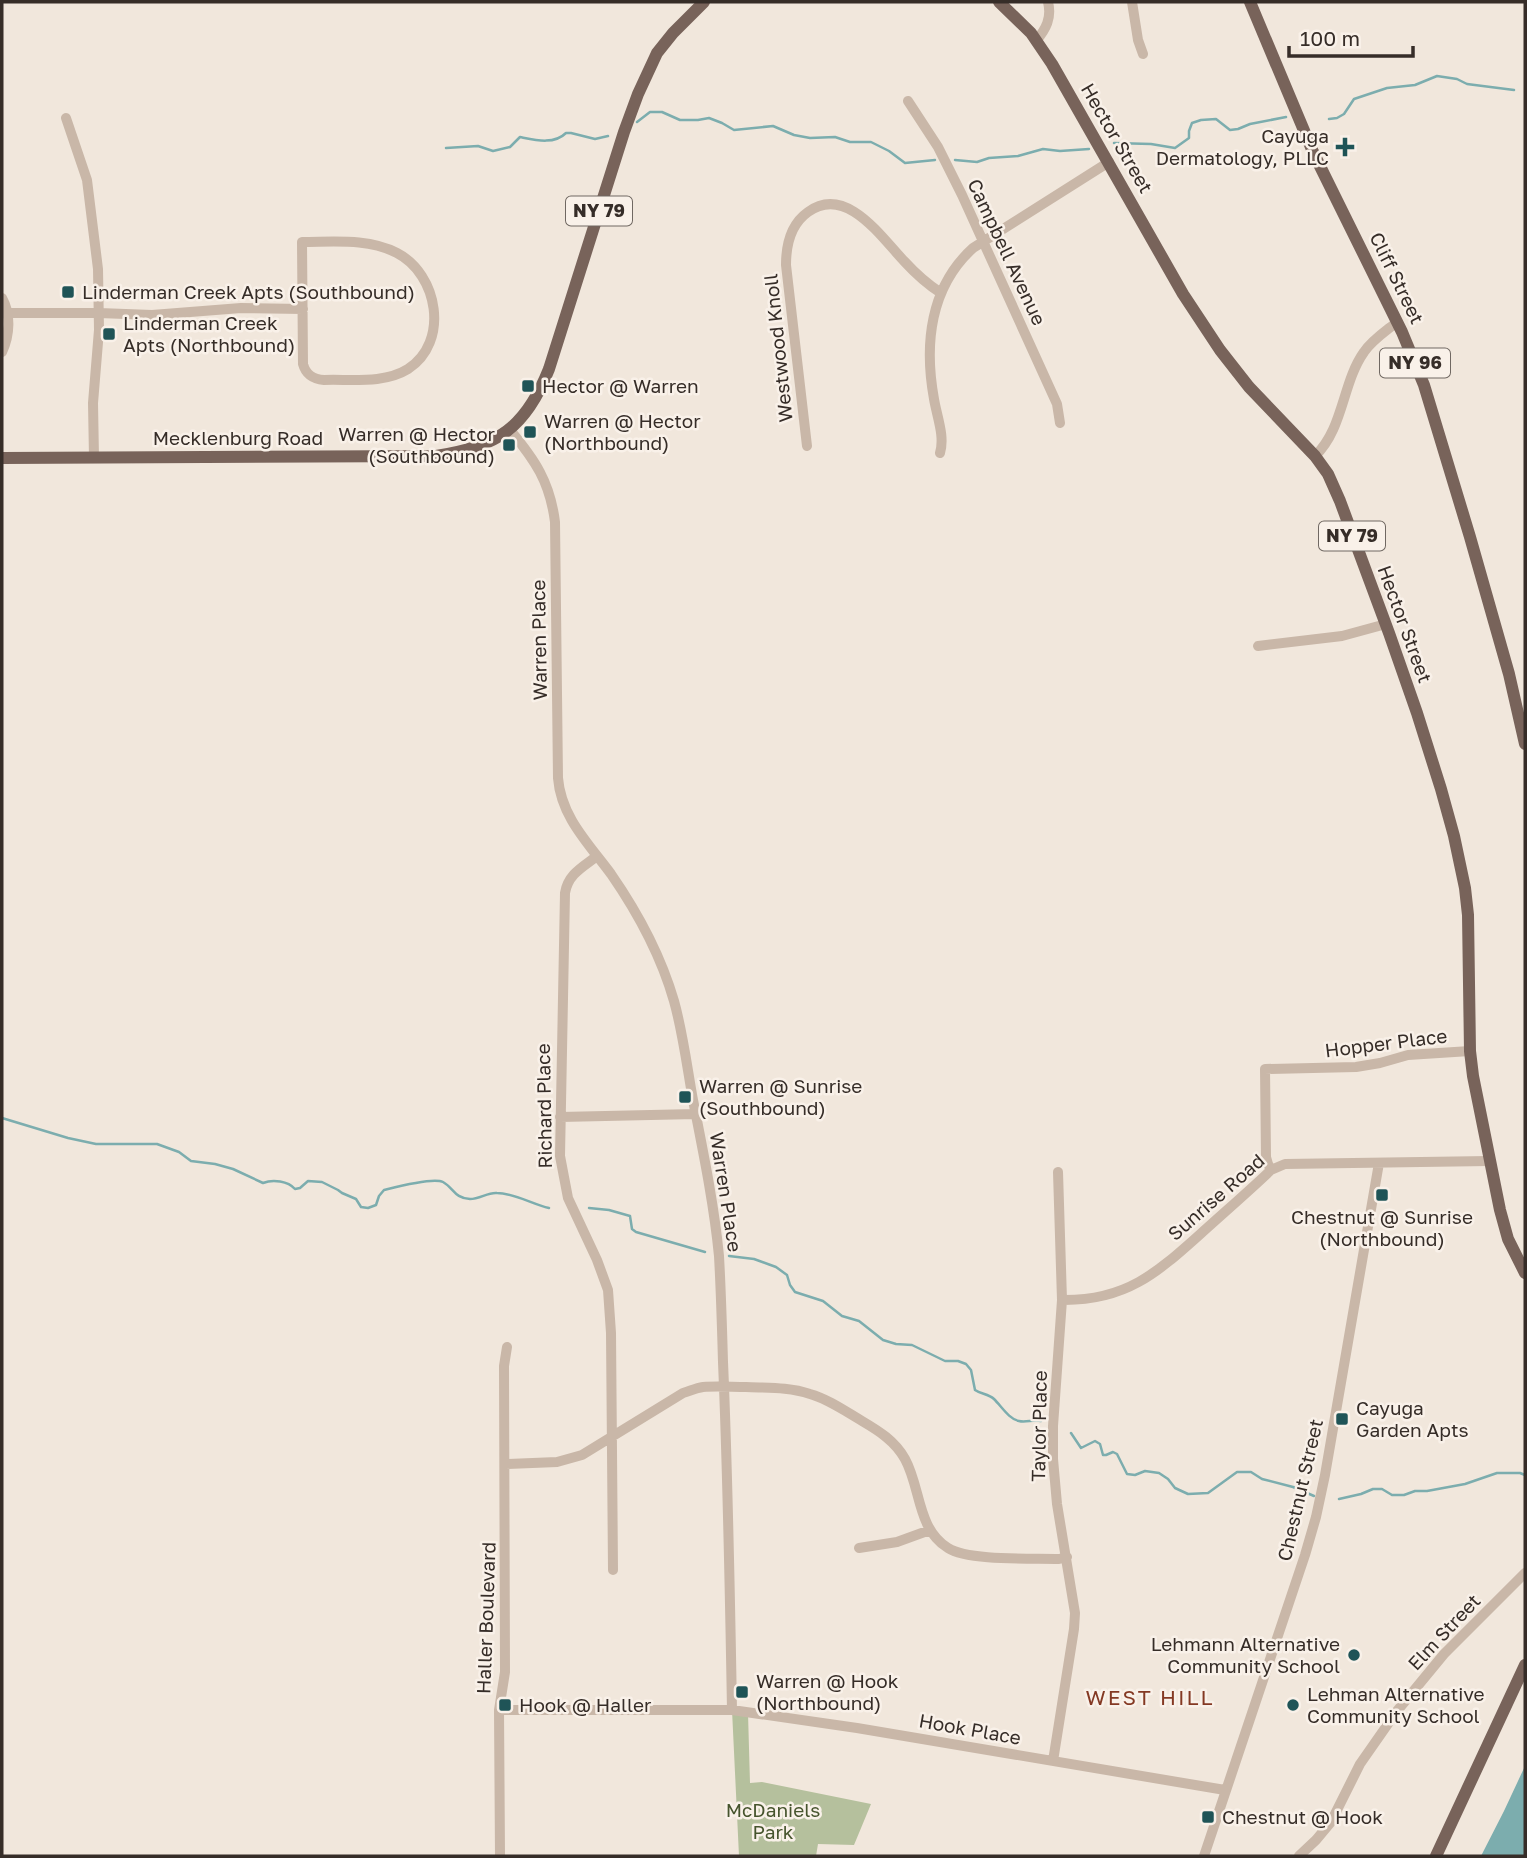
<svg xmlns="http://www.w3.org/2000/svg" width="1527" height="1858" viewBox="0 0 1527 1858" font-family="'Golos Text',sans-serif">
<style>
.green{fill:#b5c09d}
.water{fill:#7cadae}
.lines{fill:none;stroke-linecap:round;stroke-linejoin:round}
.stream{stroke:#7cadae;stroke-width:2.5}
.minor{stroke:#c9b7a8;stroke-width:10}
.major{stroke:#78635a;stroke-width:12}
.poi-dot{fill:#1f5457;stroke:#f9f1e9;stroke-width:2.5}
.labels{text-anchor:middle;stroke-width:5;stroke-linejoin:round;paint-order:stroke}
.shield{fill:#f9f1e9;stroke:#706862;stroke-width:2}
.shield-label{font-size:18px;font-weight:bold;fill:#362d28}
.poi-label{font-size:19px;fill:#362d28;stroke:#f9f1e9;text-anchor:start}
.street-label{font-size:19px;fill:#362d28;stroke:#f9f1e9}
.park-label{font-size:19px;fill:#46542d;stroke:#f9f1e9}
.neighbourhood-label{font-size:21px;letter-spacing:2px;fill:#843923;stroke:#f9f1e9}
</style>
<rect width="100%" height="100%" fill="#f1e7dc"/>
<path class="green" d="M732,1710L748,1713L750,1783L762,1782L871,1804L854,1845L818,1844L816,1856H739Z"/>
<path class="water" d="M1525,1766V1856H1481L1504,1811Z"/>
<g class="lines">
<path class="stream" d="M1329,119L1337,118L1344,114L1354,99L1387,88L1415,85L1437,76L1457,79L1467,84L1514,90
M637,122L650,112H662L680,120H698L709,118L722,123L734,130L773,126L794,135L810,138L835,137L850,142H871L889,151L905,163L935,160
M1114,143L1151,144L1175,148L1189,138V131L1192,123L1201,120L1216,119L1230,130L1238,129L1250,124L1286,117
M446,148L478,146L493,151L510,147L520,137C535,140 554,145 566,133H571L595,139L608,136
M955,160L977,162L989,158L1018,156L1043,149L1060,151L1089,149
M2,1118L68,1138L96,1144H157L179,1152L191,1161L215,1164L233,1169L263,1183C273,1179 288,1181 295,1189L300,1188L308,1181L322,1182L338,1190L342,1193L356,1199L361,1207L368,1208L376,1205L379,1196L384,1190C396,1187 433,1177 443,1182C454,1188 454,1198 470,1199C480,1199 488,1192 497,1193C514,1193 532,1204 549,1208
M589,1208L609,1210L630,1216L632,1229L636,1232L705,1252
M729,1256L754,1259L776,1267L787,1275L790,1285L795,1292L823,1301L842,1316L859,1321L883,1340L896,1344L912,1345L945,1361H958L966,1364L971,1370L975,1390C981,1394 989,1394 994,1399C1002,1407 1009,1419 1019,1421C1026,1423 1033,1419 1041,1421
M1071,1433L1081,1448L1095,1441L1100,1444L1103,1455H1106L1113,1452L1117,1454L1127,1474L1135,1475L1145,1471L1159,1473L1168,1479L1175,1488L1188,1494L1208,1493L1237,1472H1251L1262,1479L1293,1487L1314,1496
M1339,1499L1361,1494L1373,1489H1382L1392,1495H1404L1415,1491H1427L1465,1484L1497,1473H1520L1525,1475"/>
<path class="minor" d="M1132,2L1138,40L1143,54
M1036,41C1046,29 1052,18 1048,2
M908,101L938,147L962,195L1057,404L1060,423
M66,118L87,180L98,269L99,330L93,403L94,458
M302,242C334,242 368,238 397,253C438,274 450,342 408,369C384,384 351,379 324,380C313,379 306,375 303,364Z
M2,298C11,314 10,335 2,352
M8,313H99L152,315L241,308L303,309
M510,430C535,460 550,482 555,522L558,778C561,817 589,844 611,874C638,913 661,956 674,1001C683,1033 687,1067 693,1100C703,1151 714,1204 719,1256C721,1291 722,1327 723,1362C728,1478 730,1594 732,1710
M807,446L786,265C786,244 791,224 808,212C846,184 881,237 904,261C915,273 927,284 941,293
M940,453C945,436 937,417 934,399C924,344 930,287 973,248L1109,162
M1315,456C1344,428 1342,383 1364,352C1372,340 1386,331 1397,322
M1258,646L1342,636L1386,624
M597,856C583,867 568,874 565,893L560,1156L568,1198L597,1260L608,1290L611,1333L613,1570
M560,1117L696,1114
M1271,1170L1268,1164L1266,1157L1265,1069L1356,1067L1380,1063L1408,1055L1470,1051
M1062,1300C1129,1301 1160,1270 1207,1228C1228,1209 1250,1190 1271,1170L1285,1164L1489,1161
M506,1464L557,1462L582,1455L683,1393C690,1391 696,1388 703,1387C717,1386 732,1387 746,1387C768,1388 789,1387 810,1394C828,1399 845,1411 862,1421C879,1431 895,1441 905,1459C921,1488 917,1529 948,1548C968,1561 1033,1558 1059,1559L1067,1557
M859,1548L897,1542L930,1530
M499,1710H732L857,1728L1225,1790
M1053,1761L1074,1629L1075,1613L1057,1504L1053,1459V1426L1062,1300L1058,1172
M500,1856L499,1710L505,1672L504,1366L507,1347
M1204,1856L1305,1555L1316,1517L1325,1475L1379,1163
M1299,1856L1316,1840L1331,1822L1360,1764L1397,1711L1444,1654L1525,1573"/>
<path class="major" d="M999,2L1031,33L1052,64L1183,294L1220,350L1249,387L1315,456L1328,474L1340,501L1389,633L1417,713L1441,789L1454,836L1465,888L1468,915L1470,1051L1473,1076L1500,1210L1508,1239L1525,1273
M1250,2L1313,152L1402,332L1424,385L1470,537L1509,674L1525,744
M2,458L436,456C498,447 526,427 549,369L624,132L638,94L657,53L673,33L704,2
M1436,1856L1525,1665"/>
</g>
<g class="poi-dot">
<path d="M1341.5 136.5h7v7h7v7h-7v7h-7v-7h-7v-7h7z"/>
<rect x="61" y="285" width="14" height="14" rx="3.5"/>
<rect x="102" y="327" width="14" height="14" rx="3.5"/>
<rect x="521" y="379" width="14" height="14" rx="3.5"/>
<rect x="523" y="425" width="14" height="14" rx="3.5"/>
<rect x="502" y="438" width="14" height="14" rx="3.5"/>
<rect x="678" y="1090" width="14" height="14" rx="3.5"/>
<rect x="1375" y="1188" width="14" height="14" rx="3.5"/>
<rect x="1335" y="1412" width="14" height="14" rx="3.5"/>
<circle cx="1354" cy="1655" r="7"/>
<rect x="735" y="1685" width="14" height="14" rx="3.5"/>
<rect x="498" y="1698" width="14" height="14" rx="3.5"/>
<circle cx="1293" cy="1705" r="7"/>
<rect x="1201" y="1810" width="14" height="14" rx="3.5"/>
</g>
<g class="labels">
<g class="shield">
<rect x="566" y="196.5" width="66" height="29" rx="5"/>
<rect x="1380" y="348.5" width="70" height="29" rx="5"/>
<rect x="1319" y="521.5" width="66" height="29" rx="5"/>
</g>
<g class="shield-label">
<text x="599" y="217">NY 79</text>
<text x="1415" y="369">NY 96</text>
<text x="1352" y="542">NY 79</text>
</g>
<g class="poi-label">
<text x="1329" y="143" text-anchor="end">Cayuga<tspan x="1329" dy="22">Dermatology, PLLC</tspan></text>
<text x="82" y="299">Linderman Creek Apts (Southbound)</text>
<text x="123" y="330">Linderman Creek<tspan x="123" dy="22">Apts (Northbound)</tspan></text>
<text x="542" y="393">Hector @ Warren</text>
<text x="544" y="428">Warren @ Hector<tspan x="544" dy="22">(Northbound)</tspan></text>
<text x="495" y="441" text-anchor="end">Warren @ Hector<tspan x="495" dy="22">(Southbound)</tspan></text>
<text x="699" y="1093">Warren @ Sunrise<tspan x="699" dy="22">(Southbound)</tspan></text>
<text x="1382" y="1224" text-anchor="middle">Chestnut @ Sunrise<tspan x="1382" dy="22">(Northbound)</tspan></text>
<text x="1356" y="1415">Cayuga<tspan x="1356" dy="22">Garden Apts</tspan></text>
<text x="1340" y="1651" text-anchor="end">Lehmann Alternative<tspan x="1340" dy="22">Community School</tspan></text>
<text x="756" y="1688">Warren @ Hook<tspan x="756" dy="22">(Northbound)</tspan></text>
<text x="1307" y="1701">Lehman Alternative<tspan x="1307" dy="22">Community School</tspan></text>
<text x="519" y="1712">Hook @ Haller</text>
<text x="1222" y="1824">Chestnut @ Hook</text>
</g>
<g class="street-label">
<text transform="translate(1117 138) rotate(60)" y="7">Hector Street</text>
<text transform="translate(1007 252) rotate(65)" y="7">Campbell Avenue</text>
<text transform="translate(1397 278) rotate(64)" y="7">Cliff Street</text>
<text transform="translate(778 348) rotate(-96)" y="7">Westwood Knoll</text>
<text x="238" y="445">Mecklenburg Road</text>
<text transform="translate(1405 624) rotate(70)" y="7">Hector Street</text>
<text transform="translate(539 640) rotate(-91)" y="7">Warren Place</text>
<text transform="translate(1386 1043) rotate(-7)" y="7">Hopper Place</text>
<text transform="translate(544 1106) rotate(-91)" y="7">Richard Place</text>
<text transform="translate(726 1192) rotate(81)" y="7">Warren Place</text>
<text transform="translate(1216 1197) rotate(-41)" y="7">Sunrise Road</text>
<text transform="translate(1039 1426) rotate(-89)" y="7">Taylor Place</text>
<text transform="translate(1300 1490) rotate(-77)" y="7">Chestnut Street</text>
<text transform="translate(486 1618) rotate(-88)" y="7">Haller Boulevard</text>
<text transform="translate(1444 1632) rotate(-47)" y="7">Elm Street</text>
<text transform="translate(970 1729) rotate(10)" y="7">Hook Place</text>
</g>
<g class="park-label">
<text x="773" y="1817">McDaniels<tspan x="773" dy="22">Park</tspan></text>
</g>
<g class="neighbourhood-label">
<text x="1150" y="1705">WEST HILL</text>
</g>
</g>
<rect width="1527" height="1858" fill="none" stroke="#362d28" stroke-width="7"/>
<path d="M1289 46v10h124v-10" fill="none" stroke="#362d28" stroke-width="3.5"/>
<text x="1300" y="46" font-size="21" fill="#362d28" stroke="#f9f1e9" stroke-width="5" paint-order="stroke">100 m</text>
</svg>
